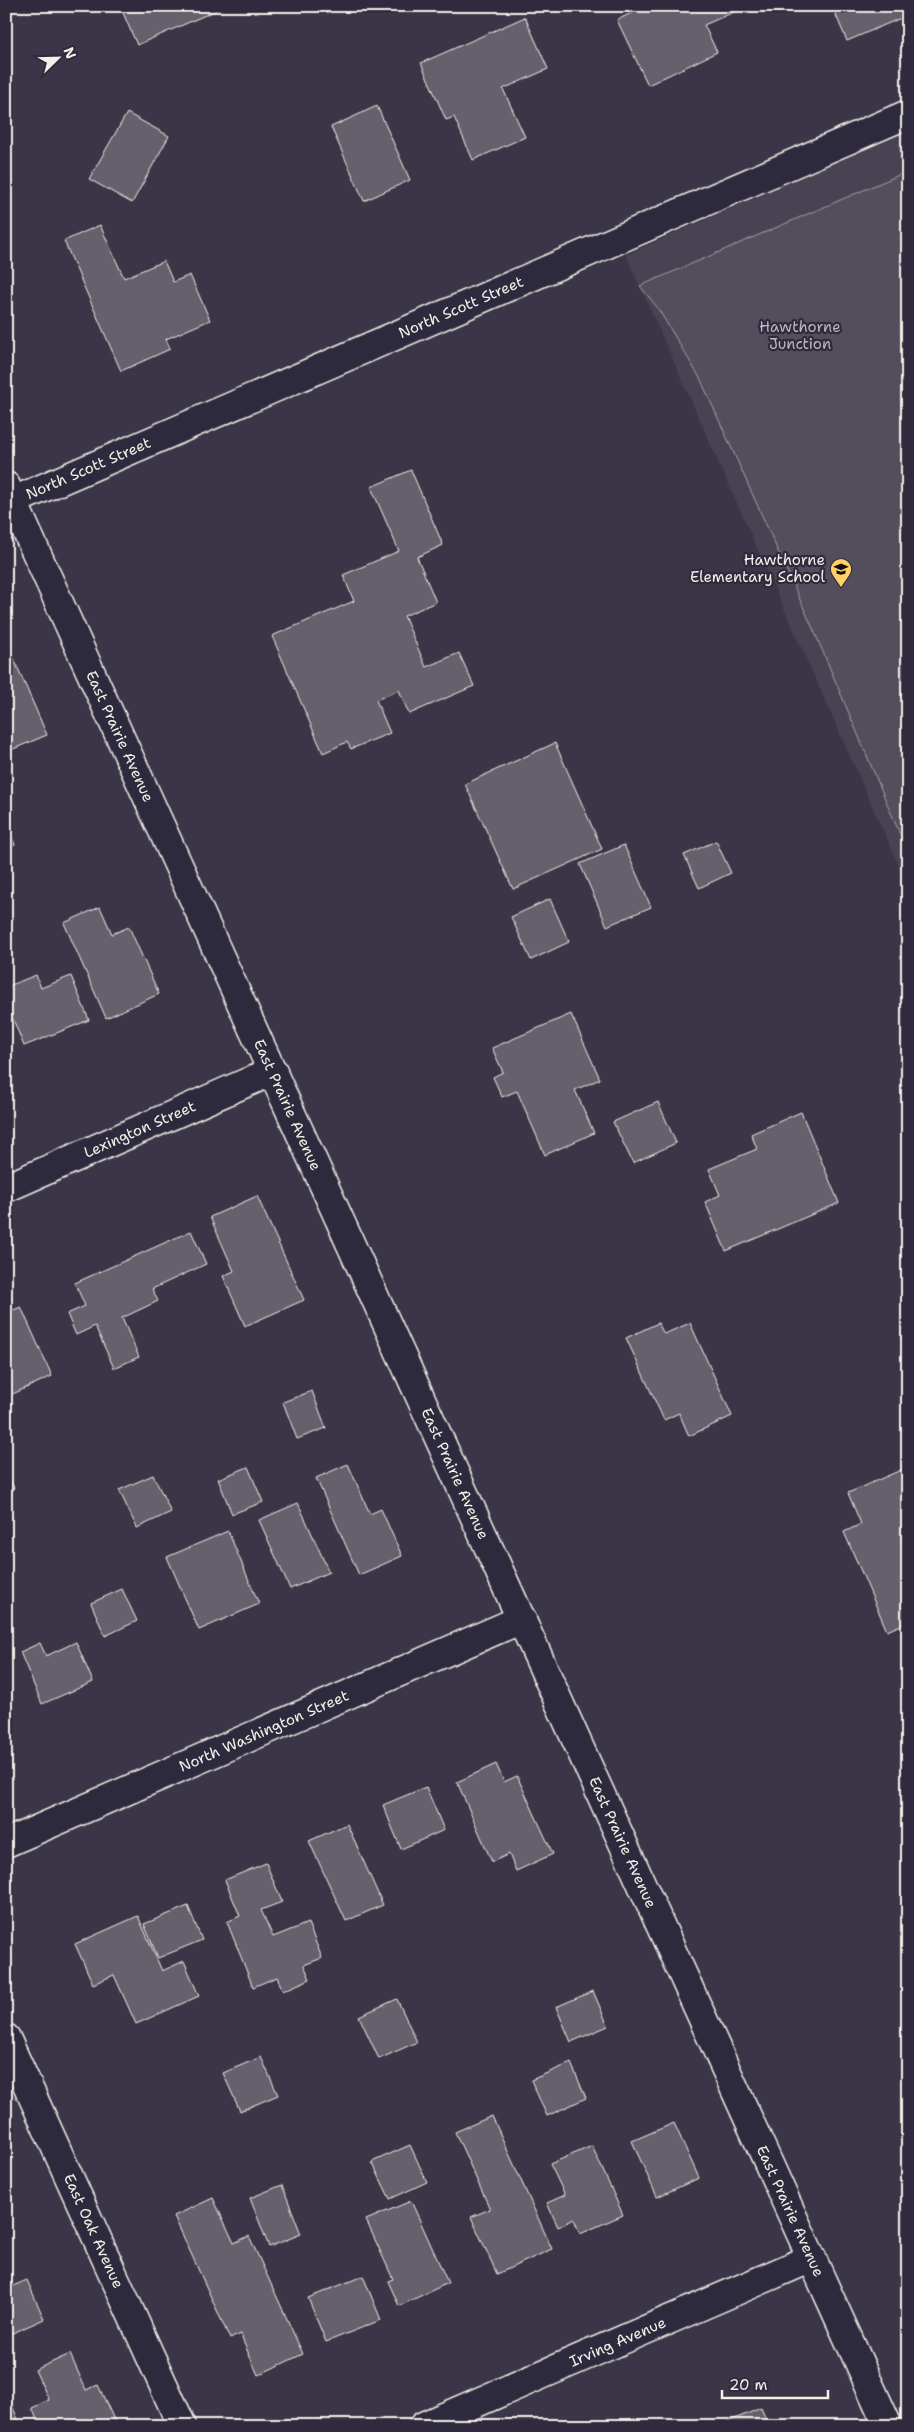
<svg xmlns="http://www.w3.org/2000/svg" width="914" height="2432" viewBox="0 0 914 2432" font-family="'Shantell Sans',sans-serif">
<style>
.built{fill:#484352}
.green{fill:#534e5c;stroke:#a4a0a2}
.building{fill:#65616c;stroke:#f4f1e8}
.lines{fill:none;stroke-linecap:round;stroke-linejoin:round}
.street-casing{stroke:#f4f1e8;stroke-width:31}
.street{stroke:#2f2a3d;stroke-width:28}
.labels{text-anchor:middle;stroke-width:4.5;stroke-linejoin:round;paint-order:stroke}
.street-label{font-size:15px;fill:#f4f1e8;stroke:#2f2a3d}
.park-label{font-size:15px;fill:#bcb8b7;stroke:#2f2a3d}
.poi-label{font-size:15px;fill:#f4f1e8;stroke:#2f2a3d;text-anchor:end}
</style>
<rect width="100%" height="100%" fill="#3b3647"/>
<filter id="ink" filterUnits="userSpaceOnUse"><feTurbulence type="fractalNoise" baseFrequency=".02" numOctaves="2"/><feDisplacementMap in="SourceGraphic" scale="10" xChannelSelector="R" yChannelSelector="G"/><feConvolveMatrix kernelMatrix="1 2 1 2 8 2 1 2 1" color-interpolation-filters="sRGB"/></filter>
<g filter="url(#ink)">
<path class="built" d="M908,130V886L626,255Z"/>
<path class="green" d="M908,171V853L815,633L700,378L657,307L640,286Z"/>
<path class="building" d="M120,6H226L137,45Z
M646,6H743V8L704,25L717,52L648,85L617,20Z
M832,6H908V15L847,41Z
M525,17L548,69L503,89L525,137L473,160L454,117L446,120L421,63Z
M377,106L410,180L364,201L331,127Z
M127,113L169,136L132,203L89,179Z
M100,225L124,278L164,261L173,282L190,275L210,320L166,339L170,349L121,371L64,241Z
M411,470L443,545L417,557L436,602L404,616L426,667L459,653L474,686L409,714L399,690L376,700L390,733L351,749L347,742L323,753L272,636L354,601L343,575L399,551L371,487Z
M7,643L47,735L6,752V644Z
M555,743L602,849L513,889L465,784Z
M6,822L15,845L6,849Z
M716,841L731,873L699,888L684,855Z
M624,845L651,907L607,926L580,864Z
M550,899L569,942L531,960L511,917Z
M100,907L112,934L129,927L159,994L106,1018L64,923Z
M36,975L41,988L71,976L89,1020L24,1046L6,1002V987Z
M571,1014L600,1079L575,1090L594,1133L545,1155L517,1091L502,1097L493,1077L503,1072L492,1048Z
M658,1102L676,1143L633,1163L613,1122Z
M801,1112L839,1203L726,1251L705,1202L720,1195L709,1169L757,1149L751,1134Z
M257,1196L304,1300L245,1326L223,1276L234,1271L210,1217Z
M191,1231L206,1264L152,1289L158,1301L122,1318L139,1357L114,1368L95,1326L76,1335L67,1314L85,1306L75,1283Z
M21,1307L52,1376L6,1397V1313Z
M658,1323L664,1334L690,1323L732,1416L689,1436L679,1413L664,1420L626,1338Z
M312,1391L326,1428L297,1439L283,1402Z
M348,1464L370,1514L381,1509L402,1556L359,1575L316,1478Z
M248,1467L263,1502L232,1514L218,1479Z
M908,1467V1622L887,1631L844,1532L861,1524L848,1493Z
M6,1470L14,1488L6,1492Z
M153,1475L171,1512L137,1528L119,1490Z
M298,1503L329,1572L290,1589L259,1520Z
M228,1531L259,1604L199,1630L167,1557Z
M122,1589L137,1621L105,1636L91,1603Z
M76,1642L93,1682L42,1704L20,1652L40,1643L46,1656Z
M496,1764L504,1782L517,1776L553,1854L516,1871L509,1854L492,1862L457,1782Z
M426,1787L444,1830L401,1849L383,1805Z
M347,1824L383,1905L346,1921L309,1841Z
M266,1863L282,1902L261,1910L273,1937L308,1923L322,1958L304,1965L310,1979L283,1991L277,1977L253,1987L227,1922L240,1916L225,1880Z
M188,1906L202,1940L158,1958L144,1924Z
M138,1916L162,1971L184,1961L199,1996L136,2024L114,1975L93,1984L75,1944Z
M593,1991L608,2026L571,2042L556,2007Z
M397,1999L417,2042L379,2059L359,2016Z
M261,2057L278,2095L240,2111L223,2073Z
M571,2063L586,2098L547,2116L531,2080Z
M492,2116L552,2249L497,2274L471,2217L490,2209L455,2132Z
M674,2123L699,2178L657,2197L632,2141Z
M410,2145L427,2182L390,2199L372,2162Z
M592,2146L623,2215L580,2234L574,2219L558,2227L547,2203L565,2195L550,2164Z
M282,2185L301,2234L269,2247L250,2198Z
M213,2198L234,2243L249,2236L303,2354L258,2375L240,2334L230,2339L174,2216Z
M411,2201L448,2283L399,2306L388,2281L393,2279L366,2220Z
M363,2276L381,2320L326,2342L308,2298Z
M27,2280L44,2319L6,2336V2289Z
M70,2354L86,2390L98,2385L116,2424L111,2426H40L32,2408L49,2400L35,2370Z
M6,2392L21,2426H6Z
M761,2408L769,2426H723L725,2423Z"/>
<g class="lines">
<g class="street-casing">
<g id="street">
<path id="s1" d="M6,486L888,2426"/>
<path id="s2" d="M13,501L908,114"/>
<path id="s3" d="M6,1188L273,1071"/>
<path id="s4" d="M6,1843L522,1619"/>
<path id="s5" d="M6,2038L182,2426"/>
<path id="s6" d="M423,2426L812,2258"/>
</g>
</g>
<use href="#street" class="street"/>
</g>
</g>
<defs>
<g id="school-pin" transform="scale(1.125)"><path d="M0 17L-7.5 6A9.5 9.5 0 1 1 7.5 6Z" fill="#ffd166" stroke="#2f2a3d"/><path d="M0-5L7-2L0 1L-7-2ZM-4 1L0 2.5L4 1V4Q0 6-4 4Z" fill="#111"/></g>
</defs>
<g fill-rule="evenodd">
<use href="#school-pin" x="841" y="569"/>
</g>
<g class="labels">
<g class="street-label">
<text dy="5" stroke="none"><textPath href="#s2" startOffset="488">North Scott Street</textPath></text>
<text dy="5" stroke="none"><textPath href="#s2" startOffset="82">North Scott Street</textPath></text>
<text dy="5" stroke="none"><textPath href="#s1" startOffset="275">East Prairie Avenue</textPath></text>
<text dy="5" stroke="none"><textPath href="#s1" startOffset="680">East Prairie Avenue</textPath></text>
<text dy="5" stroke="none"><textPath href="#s3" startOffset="146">Lexington Street</textPath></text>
<text dy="5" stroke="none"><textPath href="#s1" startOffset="1085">East Prairie Avenue</textPath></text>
<text dy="5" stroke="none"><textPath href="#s4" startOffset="281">North Washington Street</textPath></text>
<text dy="5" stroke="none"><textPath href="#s1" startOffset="1490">East Prairie Avenue</textPath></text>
<text dy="5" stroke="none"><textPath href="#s1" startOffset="1895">East Prairie Avenue</textPath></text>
<text dy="5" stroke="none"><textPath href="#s5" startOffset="212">East Oak Avenue</textPath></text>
<text dy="5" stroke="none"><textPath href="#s6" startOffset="212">Irving Avenue</textPath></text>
</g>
<g class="park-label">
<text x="800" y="332">Hawthorne<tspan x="800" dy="17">Junction</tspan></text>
</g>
<g class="poi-label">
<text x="825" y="565">Hawthorne<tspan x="825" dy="17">Elementary School</tspan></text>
</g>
</g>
<rect width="914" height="2432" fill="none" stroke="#2f2a3d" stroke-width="25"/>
<rect x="12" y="12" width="889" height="2407" fill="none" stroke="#f4f1e8" stroke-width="2" filter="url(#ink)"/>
<g transform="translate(58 58) rotate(67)" stroke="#2f2a3d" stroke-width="4" paint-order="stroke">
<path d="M0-4L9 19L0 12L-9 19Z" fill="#f4f1e8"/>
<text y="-8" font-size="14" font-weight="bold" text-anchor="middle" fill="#f4f1e8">N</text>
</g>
<path d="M722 2390v8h106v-8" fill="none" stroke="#f4f1e8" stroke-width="2.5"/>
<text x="729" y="2390" font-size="15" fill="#f4f1e8" stroke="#2f2a3d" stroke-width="4" paint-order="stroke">20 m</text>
</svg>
